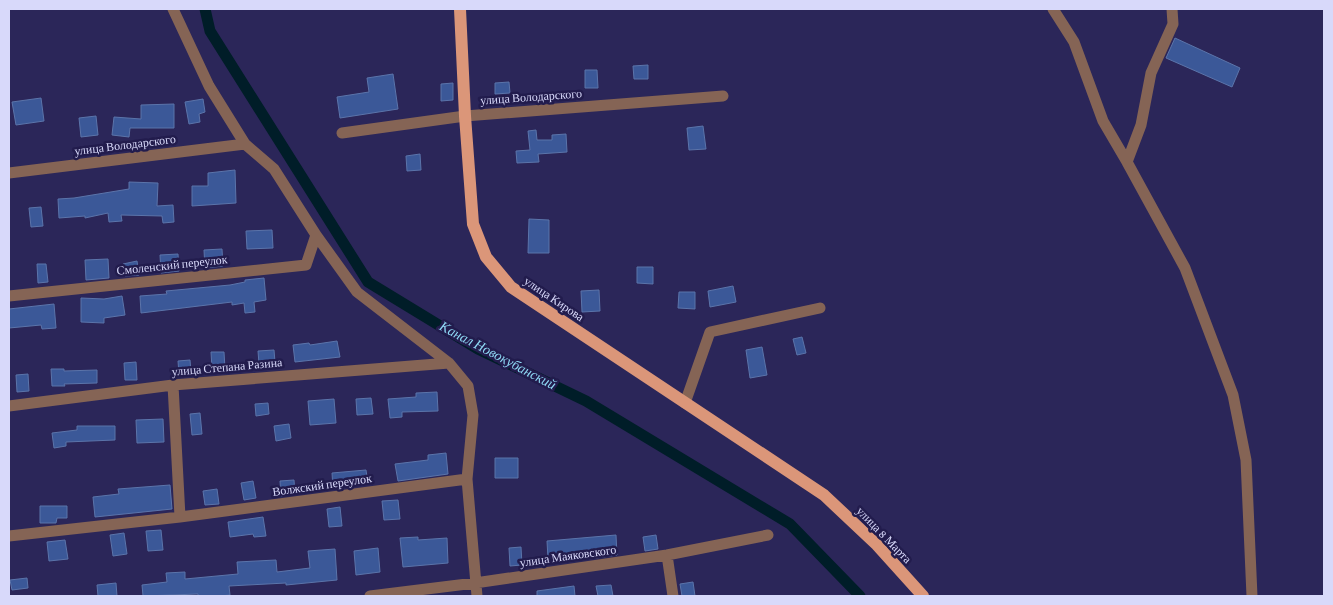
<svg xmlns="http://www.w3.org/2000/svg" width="1333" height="605" viewBox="0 0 1333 605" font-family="'Crimson Pro',serif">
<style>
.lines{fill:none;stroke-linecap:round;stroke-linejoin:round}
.canal{stroke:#001d28;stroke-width:11}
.building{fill:#3b5898;stroke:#5b74aa}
.minor{stroke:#856455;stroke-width:11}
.major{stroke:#db9679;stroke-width:12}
.labels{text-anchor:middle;stroke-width:5;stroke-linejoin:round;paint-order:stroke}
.street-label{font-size:12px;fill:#d8d9fa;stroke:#221c4d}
.water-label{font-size:14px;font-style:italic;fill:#8ed8f4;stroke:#221c4d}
</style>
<rect width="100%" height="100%" fill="#2b2659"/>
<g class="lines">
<path class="canal" d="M205,9L210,31L368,282L478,349L586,401L790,524L860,596"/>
</g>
<path class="building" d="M1175,38L1240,68L1232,87L1166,58Z
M648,65V79H634L633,66Z
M585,70H597L598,88H585Z
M393,74L398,109L340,118L337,97L369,92L367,78Z
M509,82L510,93L495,94V83Z
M453,83V100L441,101V84Z
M41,98L44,121L16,125L12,102Z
M203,99L205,112L199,114L200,122L189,124L185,102Z
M174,104V128H130L129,137L112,135L114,117L141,119V105Z
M96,116L98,135L81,137L79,118Z
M703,126L706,149L689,150L687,128Z
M536,130L537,140H552V135L566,134L567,152L538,154L539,162L517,163L516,151L530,150L528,131Z
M420,154L421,170L407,171L406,156Z
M235,170L236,203L192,206V186H208V173Z
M129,182L158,183L157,206L173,205L174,222L163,223L162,216L121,215L122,221L109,222L108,213L85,218V216L59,218L58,199L74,198L129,189Z
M41,207L43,226L31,227L29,208Z
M529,219L549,220V253H528Z
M272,230L273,248L247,249L246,231Z
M222,249L223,266L205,268L204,250Z
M178,254L179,271L161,273L160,255Z
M108,259L109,278L86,280L85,260Z
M137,261L139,275L125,276L123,264Z
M37,264H46L48,282L38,283Z
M637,267H653V284L637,283Z
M264,278L266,300L254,302L255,312L245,313L244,303L232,305V302L141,313L140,296L167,294L166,291L230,285L245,282V280Z
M733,286L736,302L710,307L708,291Z
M599,290L600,311L582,312L581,291Z
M679,292H695V309L678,308Z
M122,296L125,315L104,318V323L81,322V298L104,299Z
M54,304L56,328L42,329L41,325L9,328V309Z
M802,337L806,353L797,355L793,339Z
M337,341L340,357L295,362L293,345L309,343L310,345Z
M762,347L767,375L750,378L746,350Z
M274,350L275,362L259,364L258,351Z
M211,352H224L225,369H212Z
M190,360L191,372L179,374L178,361Z
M136,362L137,380H125L124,363Z
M51,369H64V371L97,370V383L64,384L65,386H52Z
M28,374L29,391L17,392L16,375Z
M437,392L438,411L402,412V417L390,418L388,399L416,397V393Z
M371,398L373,414L357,415L356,399Z
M334,399L336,423L310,425L308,401Z
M268,403L269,414L256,416L255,404Z
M200,413L202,434L192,435L190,414Z
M163,419L164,442L137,443L136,420Z
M289,424L291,438L276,441L274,426Z
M77,426H115V440L66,442V446L54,448L52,433L77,430Z
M446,453L448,474L398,481L395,464L428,460V455Z
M495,458H518V478H495Z
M366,470L368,484L333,488L332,473Z
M294,480L295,494L281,496L280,481Z
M253,481L256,498L244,500L241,483Z
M170,485L172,509L95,517L93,497L119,494L118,489Z
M217,489L219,504L205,505L203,491Z
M398,500L400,519L384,520L382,501Z
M40,506H67V518H57L56,523H40Z
M340,507L342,526L329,527L327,509Z
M263,517L266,536L254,537L253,534L230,537L228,522Z
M161,530L163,550L148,551L146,531Z
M124,533L127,554L113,556L110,535Z
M616,535L617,555L596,558L548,559L547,541Z
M656,535L658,549L645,551L643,537Z
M418,537V540L447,538L448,563L403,567L400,538Z
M65,540L68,559L49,561L47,542Z
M521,547L522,565L510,566L509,548Z
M378,548L380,572L356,575L354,551Z
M335,549L337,580L286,585V583L229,586L230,595L220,596H198V594L143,596L142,585L167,582L166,573L185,572V579L238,574L237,562L276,560L277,572L310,568L308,551Z
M27,578L28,588L12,590L10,580Z
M693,582L695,596H682L680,584Z
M116,583L117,596H98L97,585Z
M611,585L613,596H598L596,586Z
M574,586L575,596H537V591Z"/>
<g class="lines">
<path class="minor" d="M173,9L209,86L245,144L274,169L316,235L357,292L449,363L468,386L473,415L467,479L477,596
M1053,9L1074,42L1103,121L1127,162L1185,268L1233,395L1246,460L1252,596
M342,133L465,116L723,96
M1127,162L1141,125L1151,73L1173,24L1172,9
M9,173L245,144
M9,296L306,265L316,235
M173,385L180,517
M685,403L710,332L820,308
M9,406L173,385L449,363
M9,536L180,517L467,479
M667,555L673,596
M370,596L475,583L667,555L768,535"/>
<path class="major" d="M460,9L465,116L473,224L486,257L511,287L824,495L877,545L923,596"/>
</g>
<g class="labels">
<g class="street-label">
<text transform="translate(531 97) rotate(-4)" y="4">улица Володарского</text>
<text transform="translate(125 145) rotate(-7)" y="4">улица Володарского</text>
<text transform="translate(172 265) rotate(-6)" y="4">Смоленский переулок</text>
<text transform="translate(554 299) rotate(34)" y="4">улица Кирова</text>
<text transform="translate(227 367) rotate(-5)" y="4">улица Степана Разина</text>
<text transform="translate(322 485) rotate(-8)" y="4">Волжский переулок</text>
<text transform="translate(884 535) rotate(46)" y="4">улица 8 Марта</text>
<text transform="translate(568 556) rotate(-8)" y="4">улица Маяковского</text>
</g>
<g class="water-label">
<text transform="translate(498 355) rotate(28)" y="5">Канал Новокубанский</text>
</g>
</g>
<rect width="1333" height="605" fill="none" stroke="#d8d9fa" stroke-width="20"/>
</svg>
